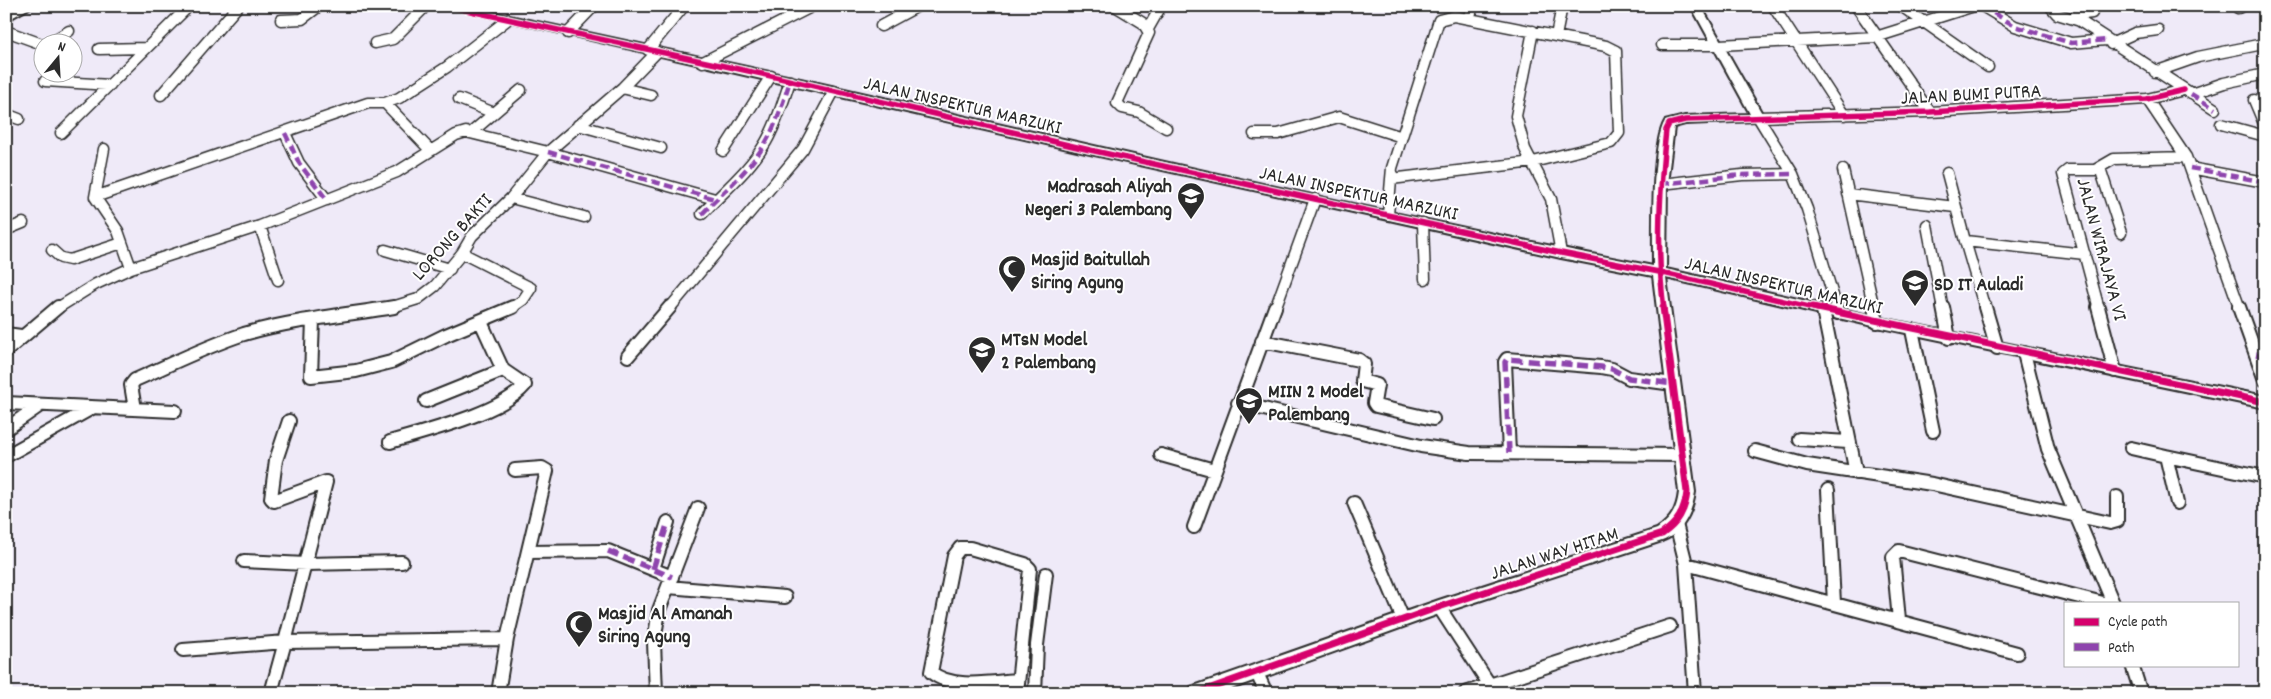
<svg xmlns="http://www.w3.org/2000/svg" width="2271" height="699" viewBox="0 0 2271 699" font-family="Dekko,sans-serif">
<style>
.lines{fill:none;stroke-linecap:round;stroke-linejoin:round}
.minor-far1-casing{stroke:#2b2b2b;stroke-width:13}
.minor-casing{stroke:#2b2b2b;stroke-width:16}
.tertiary-casing{stroke:#2b2b2b;stroke-width:4}
.minor-far1{stroke:#fff;stroke-width:10}
.minor{stroke:#fff;stroke-width:12}
.tertiary{fill:#fff;fill-rule:evenodd}
.quiet-far1{stroke:#8e44ad;stroke-width:4.5;stroke-dasharray:9 4.5;stroke-linecap:butt}
.quiet{stroke:#8e44ad;stroke-width:5.5;stroke-dasharray:11 5.5;stroke-linecap:butt}
.cycleway-far1-casing{stroke:#fff;stroke-width:8}
.cycleway-casing{stroke:#fff;stroke-width:10}
.cycleway-far1{stroke:#d6006c;stroke-width:5.5}
.cycleway{stroke:#d6006c;stroke-width:7}
.labels{text-anchor:middle;stroke-width:4;stroke-linejoin:round;paint-order:stroke}
.street-label{font-size:20px;fill:#2b2b2b;stroke:#fff}
.poi-label{font-size:20px;font-weight:bold;fill:#2b2b2b;stroke:#fff;text-anchor:start}
</style>
<rect width="100%" height="100%" fill="#efeaf8"/>
<filter id="ink" filterUnits="userSpaceOnUse"><feTurbulence type="fractalNoise" baseFrequency=".02" numOctaves="2"/><feDisplacementMap in="SourceGraphic" scale="10" xChannelSelector="R" yChannelSelector="G"/><feConvolveMatrix kernelMatrix="1 2 1 2 8 2 1 2 1" color-interpolation-filters="sRGB"/></filter>
<g filter="url(#ink)">
<g class="lines">
<g class="minor-far1-casing">
<path id="minor-far1" d="M1115,6L1143,23L1149,33L1117,103L1122,108L1139,112L1166,128
M1773,6L1844,115
M1856,6L1930,112
M1901,6L1988,67
M1982,6L2015,26L2071,43L2106,40
M2050,6L2057,14L2077,20
M2238,8L2243,6
M2092,13L2076,15L2075,18L2215,109
M1454,16L1606,46L1616,51L1619,133L1611,143L1533,162L1391,179L1392,168L1439,20Z
M1469,19L1473,6
M281,20L302,19L319,6
M881,26L918,6
M1148,29L1161,6
M6,31L42,44
M1533,31L1516,116L1525,149L1551,199L1561,253
M568,33L594,6
M1556,36L1562,6
M51,42L69,31
M375,43L393,39L426,6
M2111,44L2135,33L2158,30
M1662,45H1719L1876,37L1974,6
M99,49L145,48
M648,50L684,6
M703,62L813,6
M2155,72L2198,57L2263,44
M45,81L110,85
M622,88L651,95
M2191,94L2224,83L2265,74
M161,95L238,6
M459,99L494,113
M2147,99L2186,157L2240,309
M2254,100L2265,126
M385,103L430,150
M6,114L19,119
M2221,124L2265,136
M578,125L661,148
M472,132L521,90
M61,133L189,6
M285,133L299,163L327,200
M1254,134H1278L1339,117L1402,137
M104,149L95,197L118,231L131,268
M723,151L771,76
M2100,168L2121,233
M2190,168L2265,182
M1843,170L1874,309
M1947,173L1965,241
M1661,184L1742,175L1793,174
M1848,194L1955,207
M95,197L368,103H385L399,98L447,67L507,20
M511,198L584,217
M702,214C724,191 750,170 766,142C777,123 783,102 790,81
M1388,215L1391,179
M1423,223L1425,279
M1927,225L1943,309
M260,226L278,280
M6,230L23,223
M52,250L61,258L70,260L122,243
M385,250L450,269
M462,253L531,288L523,300L510,309
M56,309L96,284L131,268L260,226L397,172L456,135L466,132L548,152L715,199
M386,309L418,299L435,286L462,253L472,236L511,198L548,152L622,88L657,52
M669,309L803,149L834,91
M1275,309L1315,199
M1837,309L1807,209L1793,174L1758,117L1930,112L2147,99L2184,90
M1985,309L1965,241L2085,254
M2099,309L2063,174L2068,170H2095L2114,159L2186,157"/>
</g>
<g class="minor-casing">
<path id="minor" d="M1836,307L1838,313
M1874,307L1877,322
M1943,307L1949,338
M1985,307L1997,348
M2098,307L2115,371
M2239,307L2265,380
M1823,310L1856,473
M313,320L311,376L356,371L391,362L446,335L513,307
M1912,330L1933,431
M6,334L21,336
M1262,341L1359,360L1364,364L1362,381L1377,385L1374,403L1376,406L1433,419
M6,351L58,307
M2024,353L2048,449L2113,603
M628,356L670,307
M426,401L503,370
M6,403L175,411
M1238,403L1421,446L1469,453L1684,455
M135,409L131,385L135,380C171,364 207,346 244,334C292,320 345,315 394,307
M6,429L39,406
M1799,439L1848,442
M390,442C426,431 502,413 525,385L503,370L481,322
M2131,448L2166,456
M1755,451L1807,465L1932,484L2110,523L2117,521V497
M1509,453L1505,362L1507,359L1601,367L1612,369L1629,378L1673,384
M1161,455L1214,470
M6,456L92,408
M1828,490L1834,603
M1354,503L1403,619
M2177,503L2166,456L2265,477
M1676,524L1686,564L1695,693
M1194,527L1275,307
M528,552L608,551L672,577
M244,561L306,564L402,562
M1686,564L2017,653
M653,569L668,522
M668,587L785,597
M1439,607L1495,693
M1899,620L1893,557L1899,551L2103,603
M183,650L285,642L326,482L274,501L271,498L276,460L289,421
M2132,665L2141,693
M1256,671L1266,693
M1017,680C991,682 952,690 931,672L954,556L960,548H970L1025,564L1030,569L1017,693
M271,693L285,642L507,639
M498,693L507,639L547,471L542,468L515,470
M656,693L654,642L659,610L698,508
M1035,693L1037,645L1046,574
M1465,693L1670,626"/>
</g>
<g class="tertiary-casing">
<path id="tertiary" d="M20,6H33L6,21V14Z
M442,6H463C567,29 671,50 774,73C1066,139 1358,209 1653,266C1653,236 1651,144 1665,121L1685,116L1750,114L1691,6H1701L1764,117L1758,121L1685,124L1674,127L1667,184L1666,269L1877,317L2265,396V408L1877,327L1666,278L1695,492C1692,513 1683,533 1662,541L1439,614L1220,693H1189L1191,687L1197,685L1439,600L1657,529C1671,519 1677,510 1679,492L1653,276L1561,258L1090,154Z"/>
</g>
<use href="#minor-far1" class="minor-far1"/>
<use href="#minor" class="minor"/>
<use href="#tertiary" class="tertiary"/>
<path class="quiet-far1" d="M1982,6L2015,26L2071,43L2106,40
M2191,94L2215,109
M285,133L299,163L327,200
M548,152L715,199
M2190,168L2265,182
M1661,184L1742,175L1793,174
M702,214C724,191 750,170 766,142C777,123 783,102 790,81"/>
<path class="quiet" d="M2256,354L2265,356
M1509,453L1505,362L1507,359L1601,367L1612,369L1629,378L1673,384
M608,551L672,577
M653,569L668,522"/>
<g class="cycleway-far1-casing">
<path id="cycleway-far1" d="M447,6L771,76L1090,150L1561,253L1659,272L1818,309
M1664,309C1656,249 1660,189 1666,130L1669,124L1685,120L1930,112L2147,99L2184,90"/>
</g>
<g class="cycleway-casing">
<path id="cycleway" d="M1813,307L2265,402
M1197,693L1439,607L1662,534C1678,523 1685,511 1687,492L1663,307"/>
</g>
<use href="#cycleway-far1" class="cycleway-far1"/>
<use href="#cycleway" class="cycleway"/>
</g>
</g>
<defs>
<g id="school-pin" transform="scale(1.4375)"><path d="M0 17L-7.5 6A9.5 9.5 0 1 1 7.5 6Z" fill="#2b2b2b" stroke="#fff"/><path d="M0-5L7-2L0 1L-7-2ZM-4 1L0 2.5L4 1V4Q0 6-4 4Z" fill="#fff"/></g>
<g id="mosque-pin" transform="scale(1.4375)"><path d="M0 17L-7.5 6A9.5 9.5 0 1 1 7.5 6Z" fill="#2b2b2b" stroke="#fff"/><path d="M3.5-4.9A6 6 0 1 0 3.5 4.9A5 5 0 1 1 3.5-4.9Z" fill="#fff"/></g>
</defs>
<g fill-rule="evenodd">
<use href="#school-pin" x="1191" y="196"/>
<use href="#mosque-pin" x="1012" y="269"/>
<use href="#school-pin" x="1915" y="283"/>
<use href="#school-pin" x="982" y="350"/>
<use href="#school-pin" x="1249" y="401"/>
<use href="#mosque-pin" x="579" y="624"/>
</g>
<g class="labels">
<g class="street-label">
<text transform="translate(1971 93) rotate(-3)" y="7">JALAN BUMI PUTRA</text>
<text transform="translate(963 104) rotate(13)" y="7">JALAN INSPEKTUR MARZUKI</text>
<text transform="translate(1359 192) rotate(12)" y="7">JALAN INSPEKTUR MARZUKI</text>
<text transform="translate(451 236) rotate(-48)" y="7">LORONG BAKTI</text>
<text transform="translate(2103 249) rotate(75)" y="7">JALAN WIRAJAYA VI</text>
<text transform="translate(1784 284) rotate(13)" y="7">JALAN INSPEKTUR MARZUKI</text>
<text transform="translate(1554 552) rotate(-18)" y="7">JALAN WAY HITAM</text>
</g>
<g class="poi-label">
<text x="1172" y="192" text-anchor="end">Madrasah Aliyah<tspan x="1172" dy="23">Negeri 3 Palembang</tspan></text>
<text x="1031" y="265">Masjid Baitullah<tspan x="1031" dy="23">Siring Agung</tspan></text>
<text x="1934" y="290">SD IT Auladi</text>
<text x="1001" y="345">MTsN Model<tspan x="1001" dy="23">2 Palembang</tspan></text>
<text x="1268" y="397">MIIN 2 Model<tspan x="1268" dy="23">Palembang</tspan></text>
<text x="598" y="619">Masjid Al Amanah<tspan x="598" dy="23">Siring Agung</tspan></text>
</g>
</g>
<rect width="2271" height="699" fill="none" stroke="#fff" stroke-width="25"/>
<rect x="12" y="12" width="2246" height="674" fill="none" stroke="#2b2b2b" stroke-width="2" filter="url(#ink)"/>
<rect x="2064" y="602" width="175" height="65" fill="#ffffff" stroke="#aaaaaa"/>
<rect x="2074" y="618" width="25" height="8" fill="#d6006c" stroke="#aaaaaa"/>
<text x="2108" y="626" font-size="15" fill="#2b2b2b">Cycle path</text>
<rect x="2074" y="643" width="25" height="8" fill="#8e44ad" stroke="#aaaaaa"/>
<text x="2108" y="652" font-size="15" fill="#2b2b2b">Path</text>
<g transform="translate(58 58) rotate(18)"><circle r="24" fill="#ffffff" stroke="#aaaaaa"/>
<path d="M0-4L9 19L0 12L-9 19Z" fill="#2b2b2b"/>
<text y="-8" font-size="14" font-weight="bold" text-anchor="middle" fill="#2b2b2b">N</text>
</g>
</svg>
